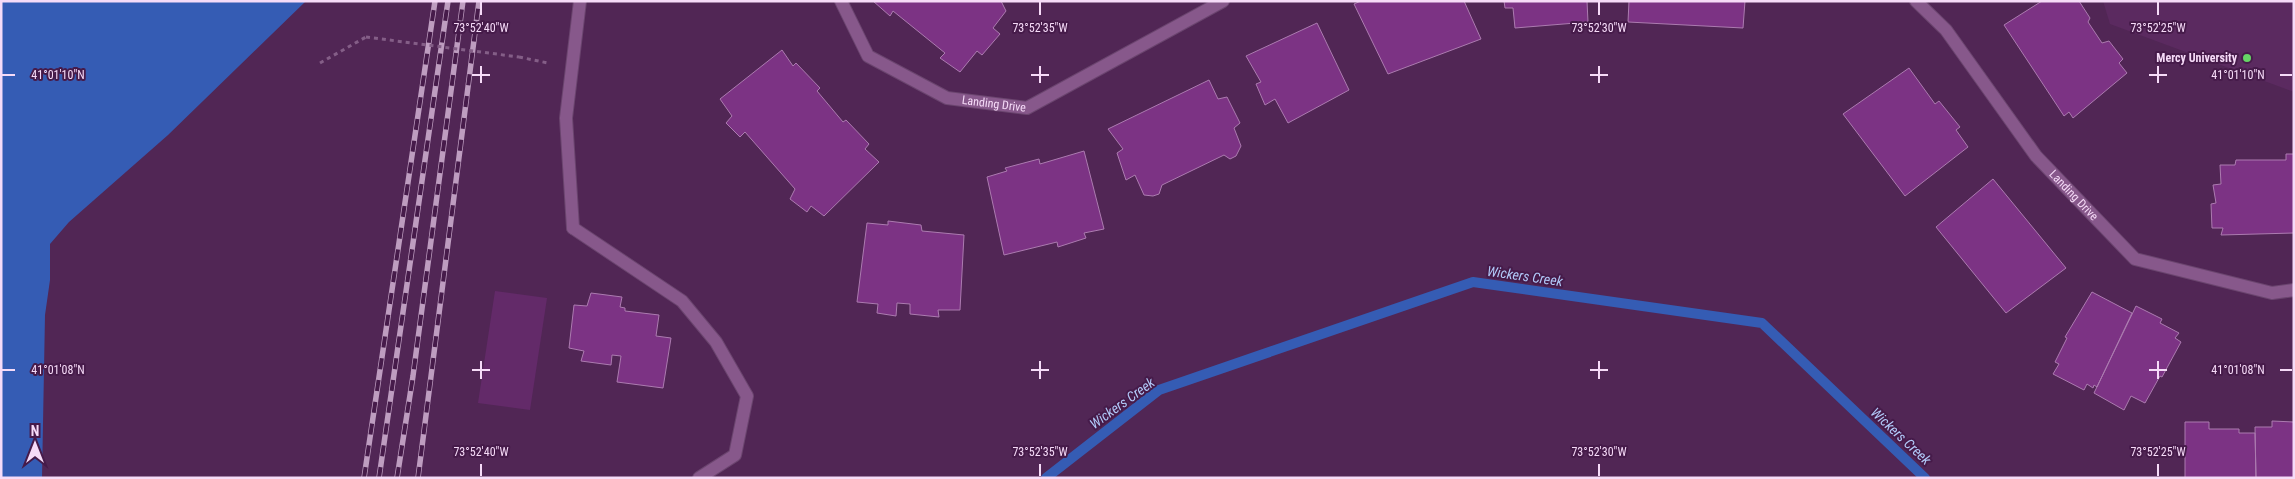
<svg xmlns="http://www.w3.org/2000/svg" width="2295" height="479" viewBox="0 0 2295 479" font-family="'Roboto Condensed',sans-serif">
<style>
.built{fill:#5b2a60}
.green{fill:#632a69}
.water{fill:#355cb4}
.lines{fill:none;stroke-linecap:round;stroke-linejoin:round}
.stream{stroke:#355cb4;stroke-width:10}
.building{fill:#7c3384;stroke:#ac7bb0}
.service-casing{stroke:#6b456f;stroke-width:14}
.minor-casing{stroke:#6b456f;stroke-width:14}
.path{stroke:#845e87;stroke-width:3;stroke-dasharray:4 4;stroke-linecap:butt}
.service{stroke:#87588b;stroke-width:12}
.minor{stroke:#87588b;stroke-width:12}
.rail-casing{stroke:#be9dc0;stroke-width:5.5}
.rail{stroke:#461b4a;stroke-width:4;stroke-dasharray:11;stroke-linecap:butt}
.path-bridge{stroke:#845e87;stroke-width:3;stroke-dasharray:4 4;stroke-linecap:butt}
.ticks{fill:none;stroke:#f6dbf8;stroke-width:2}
.poi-dot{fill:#66d466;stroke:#461b4a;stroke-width:2}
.labels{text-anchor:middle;stroke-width:4;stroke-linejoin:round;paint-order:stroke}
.poi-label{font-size:12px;font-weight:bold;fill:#f6dbf8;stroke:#461b4a;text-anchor:end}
.street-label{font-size:12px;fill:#f6dbf8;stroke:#461b4a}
.water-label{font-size:14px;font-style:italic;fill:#b2caf9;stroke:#461b4a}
.ticks-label{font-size:12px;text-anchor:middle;fill:#f6dbf8;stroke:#461b4a;stroke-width:4;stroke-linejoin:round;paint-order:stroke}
</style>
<rect width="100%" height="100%" fill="#512655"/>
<path class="built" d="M2103,1H2294V92L2110,24Z"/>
<path class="green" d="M495,291L547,298L530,410L478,403Z"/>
<path class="water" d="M1,1H306L168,135L69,222L50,244V280L45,315L42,478H1Z"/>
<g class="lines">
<path class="stream" d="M1046,478L1159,390L1473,282L1762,323L1925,478"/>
</g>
<path class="building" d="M873,1H1001L1006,11L993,28L1000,34L982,55L977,51L960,72L940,58L945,53L893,11L890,16Z
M1361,1H1464L1481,39L1388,74L1354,4Z
M1504,1H1587L1588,22L1515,28L1513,8H1505Z
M1629,1H1745L1743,28L1628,22Z
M2042,1H2079L2090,18L2088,22L2102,43L2109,41L2123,59L2119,63L2127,73L2073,118L2069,112L2064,116L2004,25Z
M1317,23L1349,90L1288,123L1275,99L1265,105L1256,84L1261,82L1246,56Z
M782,50L793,66L796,63L820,88L817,91L843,122L846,120L869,144L865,149L879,162L824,216L811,206L807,212L790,199L795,189L745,132L740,137L726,123L732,116L720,99Z
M1909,68L1935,104L1939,101L1960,127L1956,130L1968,147L1905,196L1843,114Z
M1209,80L1218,99L1227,97L1240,123L1234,128L1241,146L1236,156L1230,159L1224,155L1162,185L1159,194L1153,196L1144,195L1135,175L1126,180L1117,153L1123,149L1108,129Z
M1084,151L1104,229L1084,233L1086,238L1058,247L1057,242L1004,255L987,177L1007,171L1005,168L1039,159L1040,164Z
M2286,154H2294V233L2221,235L2223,228H2212L2211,204L2216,203L2213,185L2221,184L2220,165H2235L2236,160H2286Z
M1993,179L2066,268L2006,313L1936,227Z
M888,221L921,225L922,231L964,235L960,310H938L939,317L910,314V304L897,303L896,316L877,313L878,304L857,302L867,223L888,225Z
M2092,292L2132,313L2097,387L2094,385L2093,388L2087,384L2084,390L2053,374L2059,364L2055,362L2067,338L2065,337Z
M591,293L622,297L620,307L625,308V311L659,315L656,336L671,338L663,388L617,382L621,356L612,355L611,365L581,361L584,351L569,348L574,305L587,306Z
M2136,306L2162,319L2160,323L2179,333L2175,338L2181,342L2162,377L2160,376L2145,403L2131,396L2124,410L2094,393Z
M2272,421L2294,422V478H2256L2255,427H2272Z
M2185,422H2209V429H2239V433H2255L2256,478H2185Z"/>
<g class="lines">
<g class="service-casing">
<path id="service" d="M573,228L682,301L716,342L747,396L735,455L699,478"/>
</g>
<g class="minor-casing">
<g id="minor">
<path id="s1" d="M841,1L868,56L947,98L1027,108L1223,1"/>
<path id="s2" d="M1916,1L1946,30L2036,156L2135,259L2272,293L2294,290"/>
<path d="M573,228L566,118L580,1"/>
</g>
</g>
<path class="path" d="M519,57L548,63
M320,63L366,37"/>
<use href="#service" class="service"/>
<use href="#minor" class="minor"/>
<g class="rail-casing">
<path id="rail" d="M364,478L435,1
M379,478L448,1
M397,478L413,376L463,1
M418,478L479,1"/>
</g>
<use href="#rail" class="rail"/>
<path class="path-bridge" d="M366,37L519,57"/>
</g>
<path class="ticks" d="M481,2V15M1040,2V15M1599,2V15M2158,2V15M481,66V83M1040,66V83M1599,66V83M2158,66V83M2,75H15M472,75H490M1031,75H1049M1590,75H1608M2149,75H2167M2280,75H2292M481,361V379M1040,361V379M1599,361V379M2158,361V379M2,370H15M472,370H490M1031,370H1049M1590,370H1608M2149,370H2167M2280,370H2292M481,464V476M1040,464V476M1599,464V476M2158,464V476"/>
<circle class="poi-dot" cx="2247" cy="58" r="5"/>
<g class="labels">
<g class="poi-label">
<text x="2237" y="62">Mercy University</text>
</g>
<g class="street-label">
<text dy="4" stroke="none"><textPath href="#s1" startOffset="198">Landing Drive</textPath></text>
<text dy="4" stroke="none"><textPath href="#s2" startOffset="251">Landing Drive</textPath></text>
</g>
<g class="water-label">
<text transform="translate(1525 276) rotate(8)" y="5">Wickers Creek</text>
<text transform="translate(1122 403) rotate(-36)" y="5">Wickers Creek</text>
<text transform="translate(1901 436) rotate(43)" y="5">Wickers Creek</text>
</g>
</g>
<g class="ticks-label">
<text x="481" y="32">73°52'40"W</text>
<text x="1040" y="32">73°52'35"W</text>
<text x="1599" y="32">73°52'30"W</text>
<text x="2158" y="32">73°52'25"W</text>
<text x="58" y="79">41°01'10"N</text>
<text x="2238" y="79">41°01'10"N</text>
<text x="58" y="374">41°01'08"N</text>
<text x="2238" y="374">41°01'08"N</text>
<text x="481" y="456">73°52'40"W</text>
<text x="1040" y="456">73°52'35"W</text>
<text x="1599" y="456">73°52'30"W</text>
<text x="2158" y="456">73°52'25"W</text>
</g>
<rect width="2295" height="479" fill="none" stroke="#f6dbf8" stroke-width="5"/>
<g transform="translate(35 444)" stroke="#461b4a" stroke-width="4" paint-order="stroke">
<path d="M0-4L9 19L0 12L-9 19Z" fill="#f6dbf8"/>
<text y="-8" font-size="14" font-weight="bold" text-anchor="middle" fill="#f6dbf8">N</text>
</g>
</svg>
